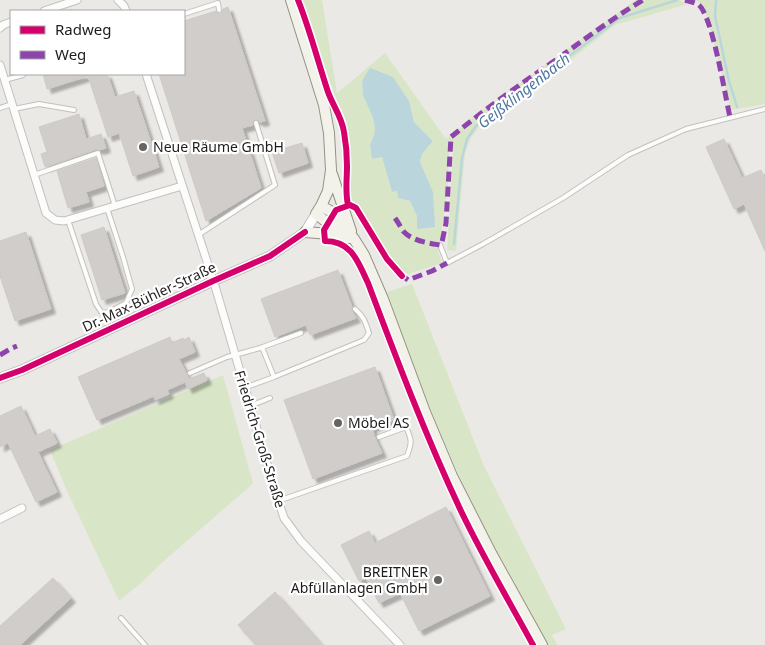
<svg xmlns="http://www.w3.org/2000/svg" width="765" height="645" viewBox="0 0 765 645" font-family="'Noto Sans',sans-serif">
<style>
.grass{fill:#d8e6c7;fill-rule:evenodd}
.water{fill:#bbd5dc}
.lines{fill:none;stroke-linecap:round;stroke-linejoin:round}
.stream{stroke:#bbd5dc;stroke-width:2.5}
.building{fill:#d0cdca;stroke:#cecbc7;filter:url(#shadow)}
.service-casing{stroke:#c2c1c0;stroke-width:6}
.minor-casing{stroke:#c2c1c0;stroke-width:9}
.tertiary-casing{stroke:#c2c1c0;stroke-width:11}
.secondary-casing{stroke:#929380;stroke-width:12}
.service{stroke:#fcfcfb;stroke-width:4}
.minor{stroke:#fcfcfb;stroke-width:7}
.tertiary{stroke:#fcfcfb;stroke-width:9}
.secondary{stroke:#f2f2ea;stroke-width:10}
.quiet{stroke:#8e44ad;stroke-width:5;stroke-dasharray:10 5;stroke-linecap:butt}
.cycleway-casing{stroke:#fff;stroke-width:9}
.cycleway{stroke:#d6006c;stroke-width:6}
.poi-dot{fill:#656463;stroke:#fff;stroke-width:2}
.labels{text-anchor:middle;stroke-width:4.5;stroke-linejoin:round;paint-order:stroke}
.poi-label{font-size:14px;fill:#1d1d1d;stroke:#fff;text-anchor:start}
.street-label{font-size:14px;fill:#1d1d1d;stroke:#fff}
.water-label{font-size:15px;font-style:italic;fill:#4e769e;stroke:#fff}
</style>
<defs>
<filter id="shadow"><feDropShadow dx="4.5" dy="4.5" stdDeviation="1" flood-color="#0004"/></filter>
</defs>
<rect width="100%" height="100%" fill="#ebe9e6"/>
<path class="grass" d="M300,0H322L337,93L385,53L446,139L487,107L636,0H679L688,4L615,25L563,66L479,127L471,138L465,153L456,251L447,250L453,150L449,149L448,190L438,251L442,263L408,274L398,269L386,252L359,205L351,200L350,181V145L345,119L342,109L339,106L333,90ZM393,77L409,101L414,122L433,141L422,154L420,162L433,192L417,216L410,201L398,198L397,191L392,192L382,157L372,159L370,145L374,135L375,128L373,118L363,95L362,81Z
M695,0H765V104L731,110L707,17L699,2Z
M412,284L484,466L566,629L552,635L557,645H548C528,609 509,574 490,538C449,459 415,376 387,292Z
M223,375L253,483L247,489L166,559L142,582L119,601L67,491L50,450Z"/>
<path class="water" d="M370,68L393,77L409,101L414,122L433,141L422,154L420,162L433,192L435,227L417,229V216L410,201L398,198L397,191L392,192L382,157L372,159L370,145L374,135L375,128L373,118L363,95L362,81Z"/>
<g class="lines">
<path class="stream" d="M716,0L715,16L729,81L737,107
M454,244L462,158L467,139L476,126L620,18L677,0"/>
</g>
<path class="building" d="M228,7L265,121L260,122L257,120H254L253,122V125L242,128L261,188L206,221L159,74H184V21L216,11L217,13L220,14L222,12L223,9Z
M43,74H107L115,97L134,91L159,167L133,176L119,133L108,137L88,76L47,89Z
M79,114L86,139L101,134L106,148L100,150L97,149L45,167L41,154L47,152L39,127Z
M724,139L742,178L761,170L765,179V251L744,204L734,209L706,147Z
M302,143L308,163L279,173L272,152Z
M96,158L104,186L86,192L89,202L68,208L57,171Z
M104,227L125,293L102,300L81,235Z
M26,232L51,309L15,321L0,276V241Z
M338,270L352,307V311L356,318L310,335L306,325L275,337L261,299Z
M170,337L172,343L183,338L184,340L189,337L195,352L179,359L189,379L204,373L207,380L188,389L185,382L167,390L169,394L155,400L154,396L97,420L78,377Z
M375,367L394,420L372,427L375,438L382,453L313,479L284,400Z
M21,406L35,436L50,429L57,443L38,452L57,492L36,502L8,443L0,447V416Z
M446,507L490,596L419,631L400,593L379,603L366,578L359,581L341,545L369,531L375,543Z
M53,578L71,598L20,645H0V626Z
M275,592L322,645H256L238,625Z"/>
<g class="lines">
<g class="service-casing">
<path id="service" d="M184,14L218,3L219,10
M5,80L23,75L22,74
M0,108L12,104
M14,109L39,104L74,110
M34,175L98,153L115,206
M68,220L96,304L102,313L109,312L126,303L132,289L123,257L107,208
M198,235L275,185L256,123
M440,245L447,263L483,244L563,198L628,155L686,129L765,109
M190,373L227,357L235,355L260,348L301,333
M274,377L364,340L369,333C365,321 364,317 355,309
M244,388L274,377L262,347
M250,406L270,398
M278,501L407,456C412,443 412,440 406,427L379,437
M121,618L145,645"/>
</g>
<g class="minor-casing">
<path id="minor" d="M118,0L124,6L126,11
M44,11L77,0
M0,28L3,25L11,22
M0,65L46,213L55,220L64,221L182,186
M146,74L215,286L276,494L284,518L301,541L400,645
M0,519L22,508"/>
</g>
<g class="tertiary-casing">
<path id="tertiary" d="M0,378L22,370L213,281L270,256L305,232L316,214"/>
</g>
<g class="secondary-casing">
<path id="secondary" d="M291,0L324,105L329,133L331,170L328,191L321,206L316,214L328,223L346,232
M332,174L351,231
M321,206L334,213L354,239L364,255L383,299L425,412L452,476L491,553L542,645
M305,232L330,234L349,238"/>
</g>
<use href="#service" class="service"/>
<use href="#minor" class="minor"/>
<use href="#tertiary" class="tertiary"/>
<use href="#secondary" class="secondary"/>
<path class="quiet" d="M685,0C689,1 696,3 699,5C713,18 725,96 730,117
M395,218C398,222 401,228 404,232C413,241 428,243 440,245L442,242L446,223L451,137C485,109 521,84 557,59C585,39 613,18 643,0
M400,274L408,280L432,271L447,263
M0,355L12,348L17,346"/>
<g class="cycleway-casing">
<path id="cycleway" d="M298,0C310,30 318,62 328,92C333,106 342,117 344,132C346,143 347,155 347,166C347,180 345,192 348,205
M402,276L387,259L356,208L350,205L336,210L324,230L325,241C352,241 358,262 368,283C397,360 426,437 461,511C483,557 509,601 533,645
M0,378L22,370L213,281L270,256L305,232"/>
</g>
<use href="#cycleway" class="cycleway"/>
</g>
<g class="poi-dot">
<circle cx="143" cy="147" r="5"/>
<circle cx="338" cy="423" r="5"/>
<circle cx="438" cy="580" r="5"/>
</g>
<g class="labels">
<g class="poi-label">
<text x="153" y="152">Neue Räume GmbH</text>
<text x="348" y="428">Möbel AS</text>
<text x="428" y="577" text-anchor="end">BREITNER<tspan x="428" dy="16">Abfüllanlagen GmbH</tspan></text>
</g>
<g class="street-label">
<text transform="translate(149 297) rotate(-25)" y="5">Dr.-Max-Bühler-Straße</text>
<text transform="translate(260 439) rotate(73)" y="5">Friedrich-Groß-Straße</text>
</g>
<g class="water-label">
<text transform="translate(524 91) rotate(-38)" y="5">Geißklingenbach</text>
</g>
</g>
<rect x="10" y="10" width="175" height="65" fill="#ffffff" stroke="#a5a5a5"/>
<rect x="20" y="26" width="25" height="8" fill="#d6006c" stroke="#a5a5a5"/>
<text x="55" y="35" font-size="15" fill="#1d1d1d">Radweg</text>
<rect x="20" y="51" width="25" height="8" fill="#8e44ad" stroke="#a5a5a5"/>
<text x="55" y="60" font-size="15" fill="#1d1d1d">Weg</text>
</svg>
